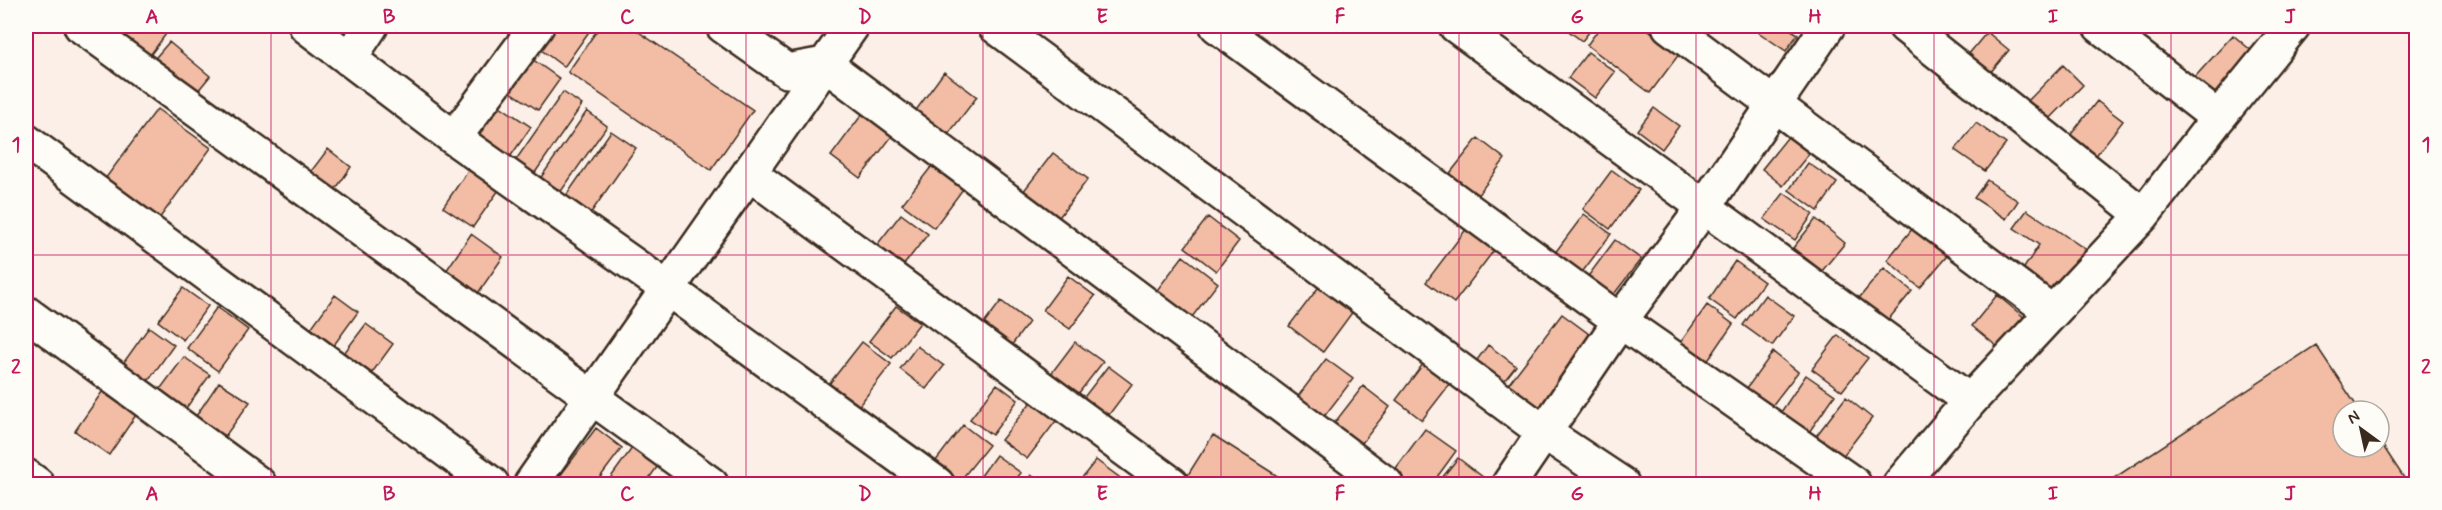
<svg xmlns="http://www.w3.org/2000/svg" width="2442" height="510" viewBox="0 0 2442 510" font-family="Mynerve,sans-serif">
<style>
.building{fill:#f2bca5;stroke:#3b2a1e;stroke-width:1.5}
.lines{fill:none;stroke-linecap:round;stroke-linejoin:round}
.minor-casing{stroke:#3b2a1e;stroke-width:38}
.minor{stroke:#fdfcf7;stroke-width:33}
.grid{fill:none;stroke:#c2185b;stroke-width:1.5;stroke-opacity:0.55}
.neatline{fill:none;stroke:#c2185b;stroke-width:2}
.grid-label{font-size:20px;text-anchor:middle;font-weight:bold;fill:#c2185b}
</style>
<rect width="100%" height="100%" fill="#fbefe7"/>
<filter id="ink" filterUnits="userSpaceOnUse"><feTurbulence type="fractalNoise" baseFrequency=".0167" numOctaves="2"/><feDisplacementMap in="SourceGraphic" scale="12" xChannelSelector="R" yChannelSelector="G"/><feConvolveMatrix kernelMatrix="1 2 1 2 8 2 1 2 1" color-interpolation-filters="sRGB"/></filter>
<g filter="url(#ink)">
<path class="building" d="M128,26H172L148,58L119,38Z
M556,26H593L564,67L540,49Z
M600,26H630L753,110L711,170L568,72Z
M1562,26H1594L1582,41Z
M1601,26H1643L1680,53L1650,93L1587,45Z
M1754,26H1785L1798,34L1786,51L1752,28Z
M1987,32L2009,50L1985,79L1963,61Z
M2233,35L2253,52L2212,97L2193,79Z
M169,42L210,76L193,97L151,63Z
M1588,52L1615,72L1595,98L1568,78Z
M525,54L560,79L538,110L502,86Z
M2063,65L2083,85L2044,125L2024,105Z
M944,72L977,97L943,141L911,117Z
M563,92L582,105L532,177L513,164Z
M2097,101L2123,121L2091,162L2065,142Z
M494,102L531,127L508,160L471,135Z
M1654,108L1679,126L1662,149L1637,130Z
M157,109L211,148L156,223L102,183Z
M866,109L896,131L860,178L831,156Z
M587,111L607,126L557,197L537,183Z
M1976,123L2006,144L1985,171L1955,150Z
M611,131L636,148L588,217L563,200Z
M1791,133L1812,150L1783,186L1762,169Z
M1478,138L1505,159L1471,204L1443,182Z
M328,149L351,167L331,196L306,178Z
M1053,153L1088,179L1054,224L1019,197Z
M935,162L966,185L934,228L902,204Z
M1808,163L1837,183L1818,211L1789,190Z
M471,166L501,187L473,227L443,207Z
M1612,170L1639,190L1610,229L1583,209Z
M1987,180L2018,201L2006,219L1974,198Z
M1784,193L1813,214L1795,240L1764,219Z
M2027,210L2088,251L2058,296L2022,271L2039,245L2014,228Z
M901,214L928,234L896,275L869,255Z
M1584,214L1611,234L1577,279L1551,258Z
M1208,217L1239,241L1216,271L1185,247Z
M1816,219L1845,243L1822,271L1793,248Z
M1917,223L1951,251L1920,288L1887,260Z
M1470,224L1498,245L1454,303L1426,282Z
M471,234L503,257L474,299L442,277Z
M1615,240L1641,259L1611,298L1586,279Z
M1183,256L1218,283L1189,321L1154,294Z
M1735,261L1764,282L1737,319L1709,299Z
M1884,268L1912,291L1883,326L1855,303Z
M1068,276L1095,296L1070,329L1043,310Z
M1321,284L1354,310L1323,352L1289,326Z
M183,288L208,306L183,340L158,321Z
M335,295L358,312L326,356L303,339Z
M1765,295L1794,316L1772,346L1743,325Z
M1997,295L2025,318L2000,349L1972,326Z
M1001,301L1029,322L1005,354L977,333Z
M1707,305L1733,324L1705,365L1678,346Z
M896,306L920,323L892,358L869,341Z
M217,307L248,330L218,371L187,348Z
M1562,314L1593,337L1539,410L1507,386Z
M366,324L393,344L366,381L338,361Z
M149,327L174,345L144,387L119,369Z
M1838,335L1868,358L1842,391L1812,369Z
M862,342L891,364L858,407L829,384Z
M1075,342L1103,362L1071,403L1044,383Z
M1488,345L1516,366L1501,385L1474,364Z
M2316,345L2360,411H2343V447H2379V440L2408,484H2105Z
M917,346L944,366L926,389L900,369Z
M1773,352L1798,372L1768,411L1744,392Z
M184,357L210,375L184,411L158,392Z
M1326,359L1353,379L1319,423L1293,403Z
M1426,360L1453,380L1422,420L1396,400Z
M1108,366L1132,384L1102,424L1078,405Z
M1806,375L1835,395L1807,435L1779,415Z
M219,382L250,402L223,439L194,419Z
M997,384L1018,400L992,435L970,419Z
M1363,386L1390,407L1359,447L1332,426Z
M102,392L136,415L109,455L75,431Z
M1846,397L1872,418L1839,461L1813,440Z
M1031,402L1056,421L1027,459L1001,440Z
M963,425L989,445L960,481L935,462Z
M596,428L622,448L595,484H554Z
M1425,429L1456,451L1432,484H1409L1393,472Z
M1213,435L1279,477L1273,484H1188L1184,481Z
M635,444L660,463L645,484H606Z
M996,455L1021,473L1012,484H975Z
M1458,458L1492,484H1437Z
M1096,460L1123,480L1120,484H1077Z
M1031,475L1044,484H1024Z"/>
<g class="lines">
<g class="minor-casing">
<path id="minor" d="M81,26L711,484
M306,26L454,138L668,289L937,484
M723,26L787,71L825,64L1386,484
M995,26L1545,433L1622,484
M1217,26L1620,321L1854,484
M1456,26L1970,401
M1669,26L2052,312
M1905,26L2143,215
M2100,26L2218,118
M349,59L371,26
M454,138L537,26
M26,141L492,484
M749,173L1172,484
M26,313L259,484
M26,476L37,484
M531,484L852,26
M1509,484L1620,321L1704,207L1828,26
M1900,484L1970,401L2143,215L2218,118L2293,26"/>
</g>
<use href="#minor" class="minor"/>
</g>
</g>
<path class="grid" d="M271,26V484M508,26V484M746,26V484M983,26V484M1221,26V484M1459,26V484M1696,26V484M1934,26V484M2171,26V484M26,255H2416"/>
<rect width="2442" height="510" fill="none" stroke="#fdfcf7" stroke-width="66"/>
<g transform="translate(2361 429) rotate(327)"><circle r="28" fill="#fdfcf7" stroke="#afa8a0" stroke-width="1.5"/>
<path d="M0-4.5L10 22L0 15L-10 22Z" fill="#3b2a1e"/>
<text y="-9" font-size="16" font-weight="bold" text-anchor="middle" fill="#3b2a1e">N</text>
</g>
<rect x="33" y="33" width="2376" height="444" class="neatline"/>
<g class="grid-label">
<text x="152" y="23">A</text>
<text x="389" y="23">B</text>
<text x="627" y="23">C</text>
<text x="865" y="23">D</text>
<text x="1102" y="23">E</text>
<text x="1340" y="23">F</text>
<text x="1577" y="23">G</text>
<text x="1815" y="23">H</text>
<text x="2053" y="23">I</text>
<text x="2290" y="23">J</text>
<text x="16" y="151">1</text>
<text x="2426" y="151">1</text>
<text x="16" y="373">2</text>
<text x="2426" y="373">2</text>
<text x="152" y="500">A</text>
<text x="389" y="500">B</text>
<text x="627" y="500">C</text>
<text x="865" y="500">D</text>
<text x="1102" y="500">E</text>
<text x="1340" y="500">F</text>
<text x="1577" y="500">G</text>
<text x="1815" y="500">H</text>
<text x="2053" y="500">I</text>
<text x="2290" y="500">J</text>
</g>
</svg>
